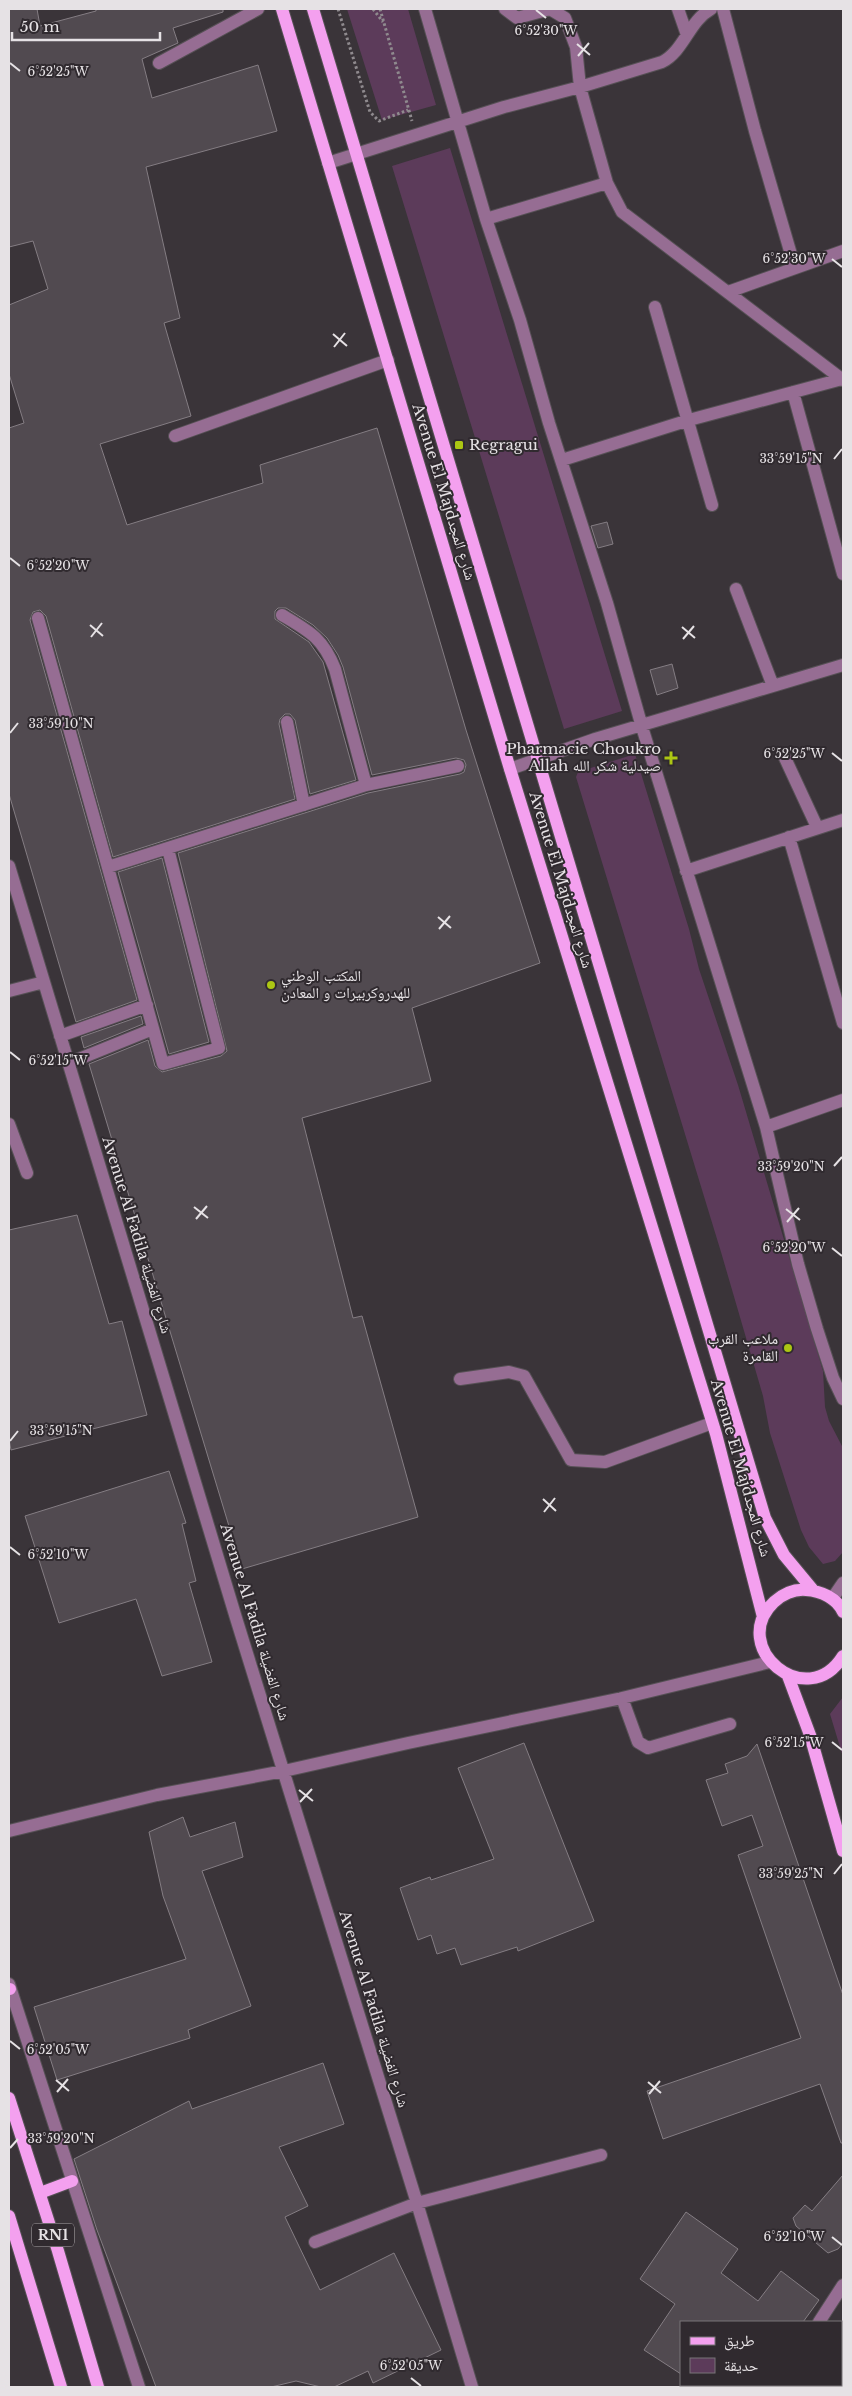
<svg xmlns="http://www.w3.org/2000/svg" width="852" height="2396" viewBox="0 0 852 2396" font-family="'Libre Baskerville','Noto Naskh Arabic',serif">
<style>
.green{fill:#5c3b5a}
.building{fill:#514a50;stroke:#847d83}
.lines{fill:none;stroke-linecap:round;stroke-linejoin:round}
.minor-casing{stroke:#565055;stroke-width:14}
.major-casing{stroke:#565055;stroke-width:14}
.path{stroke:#8f8a8e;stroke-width:3;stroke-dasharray:2.5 2.5;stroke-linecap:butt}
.minor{stroke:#966d93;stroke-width:12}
.major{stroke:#f4a0ef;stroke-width:12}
.ticks{fill:none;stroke:#e6e2e5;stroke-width:2}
.poi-dot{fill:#acc613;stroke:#302a2f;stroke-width:2}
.labels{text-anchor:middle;stroke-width:4;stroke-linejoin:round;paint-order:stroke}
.shield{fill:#302a2f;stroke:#afabae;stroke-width:1}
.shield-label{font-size:14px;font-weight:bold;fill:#e6e2e5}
.poi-label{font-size:15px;fill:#e6e2e5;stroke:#302a2f;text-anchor:start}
.street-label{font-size:15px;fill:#e6e2e5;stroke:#302a2f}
.ticks-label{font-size:12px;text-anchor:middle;fill:#e6e2e5;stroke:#302a2f;stroke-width:4;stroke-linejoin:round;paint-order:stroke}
</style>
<rect width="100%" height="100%" fill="#3a3439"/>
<path class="green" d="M347,9H408L436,105L382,120Z
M450,148L622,711L564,729L392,166Z
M635,754L689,929L699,969L738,1085L823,1371L825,1407L829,1421L843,1448V1552L835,1561L823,1564L809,1547L801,1530L770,1433L763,1396L721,1252L576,777L578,772Z
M843,1697V1757L830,1714Z"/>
<path class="building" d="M9,9H37L40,26L96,11V9H223V12L173,28L178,43L142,59L152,98L258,65L277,131L146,167L180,318L164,323L191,416L100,444L127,525L263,483L260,465L377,428L466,730L540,963L412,1008L431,1081L302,1118L353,1318L362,1316L418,1517L242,1569L89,1064L148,1040L155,1066L162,1072L221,1056L227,1051L178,853L368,793L460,774L464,772L466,765L464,760L456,758L372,775L343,667L338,655L327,638L313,625L286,608H278L275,611V619L309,642L323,662L356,780L310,794L295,720L290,714H285L280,719L279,724L295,799L113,857L46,616L40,610L33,612L30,620L137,1000L76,1022L9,794V428L24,423L9,374V305L48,289L33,241L9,247Z
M607,522L613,544L598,548L591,526Z
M672,664L678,688L657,695L650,670Z
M162,858L209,1042L169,1054L118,872Z
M141,1016L143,1024L84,1048L81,1037Z
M77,1215L109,1324L122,1321L147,1415L11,1450L9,1439V1230Z
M169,1471L186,1523L182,1524L196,1581L189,1583L212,1662L162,1676L136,1599L59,1623L25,1516Z
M524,1743L594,1921L518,1951L517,1947L461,1965L455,1948L437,1954L431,1935L418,1940L400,1888L430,1877L431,1880L494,1859L458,1768Z
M757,1744L843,1995V2143H841L820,2084L663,2139L647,2091L801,2038L738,1855L763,1846L752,1815L722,1826L706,1780L728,1773L725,1764L747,1756Z
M183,1817L190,1837L235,1822L243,1857L202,1871L251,2006L188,2030L190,2038L57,2080L34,2007L186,1959L163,1896L149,1832Z
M323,2063L344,2124L279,2147L308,2206L285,2217L320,2290L394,2253L441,2350L373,2383L368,2371L334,2387H321L296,2381L271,2387H156L97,2230L74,2159L189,2101L192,2109Z
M843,2175V2243L838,2249L828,2253L796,2226L793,2218L805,2205L812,2211Z
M686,2212L738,2249L721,2273L758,2301L781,2271L819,2300L803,2322H681V2374L644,2350L675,2304L640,2279Z"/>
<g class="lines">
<g class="minor-casing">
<path id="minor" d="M425,9L486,219L520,320L549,423L607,603L642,727L766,1127L798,1264L817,1329L833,1378L843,1399
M505,9L517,18L550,9L565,18L576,47L580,87L607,183L622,212L843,380
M678,9L687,35
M723,9L755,131L795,268
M159,63L258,9
M328,163L504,107L580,87L662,62C684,51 689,21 711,9
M486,219L607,183
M728,292L843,251
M655,307L712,505
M793,392L843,574
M175,436L388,360
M562,460L689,420L842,379
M736,589L773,686
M282,615C309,631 323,638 335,669L366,785
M38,618L163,1064L219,1048L168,849
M287,722L304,805
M785,758L817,827
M510,769L595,739L843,665
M789,837L843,1023
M9,866L236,1618L417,2203L472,2387
M108,867L366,785L458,766
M686,871L843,820
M9,991L44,982
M60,1036L147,1005
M69,1063L153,1029
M9,1124L27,1173
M766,1127L843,1100
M460,1379L509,1372L524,1376L571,1460L605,1462L712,1423
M832,1599L843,1583
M622,1698L638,1742L648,1748L730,1724
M9,1831L157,1795L284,1771L408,1743L622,1698L770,1662
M9,1984L139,2387
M315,2242L417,2203L601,2155
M819,2322L843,2285"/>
</g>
<g class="major-casing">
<path id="major" d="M282,9L510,769L716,1434L763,1617
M313,9L765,1518L784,1555L813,1590
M843,1612C837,1598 821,1591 806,1590C794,1589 783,1594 774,1602C727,1647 807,1714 843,1656
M788,1676L810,1735L843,1851
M9,1989H10
M9,2098L58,2251L98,2387
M40,2193L72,2181
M9,2216L61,2387
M841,2350L843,2346
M817,2387L818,2385"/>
</g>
<path class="path" d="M338,9L370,112L379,121L408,110
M373,9L383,22
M380,9L412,121"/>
<use href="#minor" class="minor"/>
<use href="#major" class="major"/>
</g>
<path class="ticks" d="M536,10L546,18M577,44L590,55M578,56L589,43M10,63L20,71M832,259L842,267M333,334L347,346M334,347L345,333M834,459L842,449M10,558L20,566M90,625L103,636M682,627L695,638M91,637L102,623M683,639L694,626M10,733L18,723M832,753L842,761M438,917L451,928M439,929L450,916M10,1052L20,1060M834,1166L842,1157M194,1207L208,1218M786,1209L800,1220M196,1219L207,1206M787,1222L799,1208M832,1248L842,1256M10,1441L18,1431M543,1499L556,1511M544,1512L555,1498M10,1547L20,1555M832,1742L842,1750M299,1790L313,1801M300,1802L312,1789M834,1874L842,1864M10,2041L20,2049M56,2080L69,2091M648,2082L661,2093M57,2092L68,2079M649,2094L660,2081M10,2148L18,2139M832,2237L842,2245M411,2378L421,2386"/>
<g class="poi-dot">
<rect x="454" y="440" width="10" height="10" rx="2.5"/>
<path d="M668.5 750.5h5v5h5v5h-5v5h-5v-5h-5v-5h5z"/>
<circle cx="271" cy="985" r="5"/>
<circle cx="788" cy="1348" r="5"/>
</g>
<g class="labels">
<rect class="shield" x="32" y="2223.5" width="42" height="23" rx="4"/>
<g class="shield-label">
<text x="53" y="2240">RN1</text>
</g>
<g class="poi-label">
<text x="469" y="450">Regragui</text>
<text x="661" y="754" text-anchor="end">Pharmacie Choukro<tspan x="661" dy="17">Allah صيدلية شكر الله</tspan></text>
<text x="281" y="981">المكتب الوطني<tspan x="281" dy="17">للهدروكربيرات و المعادن</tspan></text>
<text x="778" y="1344" text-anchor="end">ملاعب القرب<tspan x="778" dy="17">القامرة</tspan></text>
</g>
<g class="street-label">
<text transform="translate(444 492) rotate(73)" y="5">Avenue El Majdشارع المجد</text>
<text transform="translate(561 880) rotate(73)" y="5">Avenue El Majdشارع المجد</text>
<text transform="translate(137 1235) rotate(73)" y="5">Avenue Al Fadila شارع الفضيلة</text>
<text transform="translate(741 1468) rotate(74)" y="5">Avenue El Majdشارع المجد</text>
<text transform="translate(255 1622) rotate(73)" y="5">Avenue Al Fadila شارع الفضيلة</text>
<text transform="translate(374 2009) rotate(73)" y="5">Avenue Al Fadila شارع الفضيلة</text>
</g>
</g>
<g class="ticks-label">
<text x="546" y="35">6°52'30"W</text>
<text x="58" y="76">6°52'25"W</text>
<text x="794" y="263">6°52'30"W</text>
<text x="791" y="463">33°59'15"N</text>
<text x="58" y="570">6°52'20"W</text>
<text x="61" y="728">33°59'10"N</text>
<text x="794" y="758">6°52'25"W</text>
<text x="58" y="1065">6°52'15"W</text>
<text x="791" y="1171">33°59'20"N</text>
<text x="794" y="1252">6°52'20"W</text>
<text x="61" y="1435">33°59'15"N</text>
<text x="58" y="1559">6°52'10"W</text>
<text x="794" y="1747">6°52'15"W</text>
<text x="791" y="1878">33°59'25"N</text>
<text x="58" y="2054">6°52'05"W</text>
<text x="61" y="2143">33°59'20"N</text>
<text x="794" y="2241">6°52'10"W</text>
<text x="411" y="2370">6°52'05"W</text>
</g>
<rect width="852" height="2396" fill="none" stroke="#e6e2e5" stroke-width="20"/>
<rect x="680" y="2321" width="162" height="65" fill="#302a2f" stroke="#797478"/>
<rect x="690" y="2337" width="25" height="8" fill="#f4a0ef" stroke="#797478"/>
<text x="724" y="2346" font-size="15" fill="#e6e2e5">طريق</text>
<rect x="690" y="2358" width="25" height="15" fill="#5c3b5a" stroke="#797478"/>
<text x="724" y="2371" font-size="15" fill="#e6e2e5">حديقة</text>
<path d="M12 32v8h148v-8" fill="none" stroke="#e6e2e5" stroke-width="2.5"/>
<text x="20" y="32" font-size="15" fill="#e6e2e5" stroke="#302a2f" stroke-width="4" paint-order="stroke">50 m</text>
</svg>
